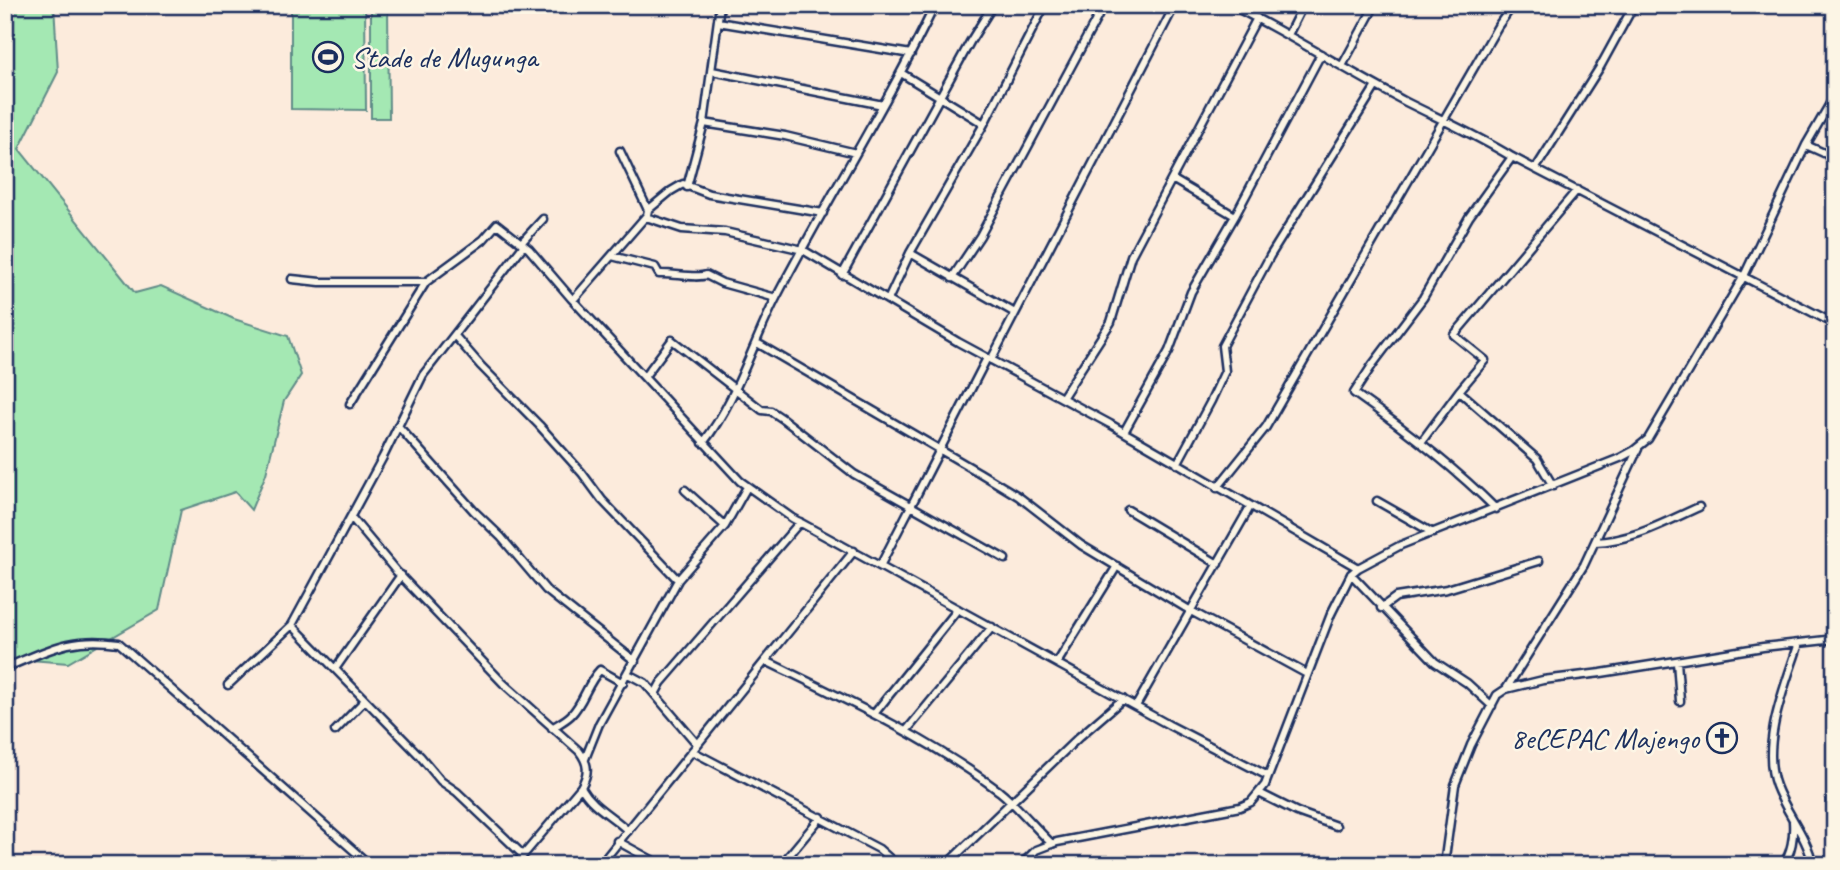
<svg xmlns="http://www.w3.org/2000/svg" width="1840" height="870" viewBox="0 0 1840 870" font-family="Caveat,sans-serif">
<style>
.green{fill:#a4e8b3;stroke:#608c88;stroke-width:2}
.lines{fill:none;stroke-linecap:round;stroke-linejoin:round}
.minor-casing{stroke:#1b2f5e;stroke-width:11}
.minor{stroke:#fcf5e5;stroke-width:6}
.labels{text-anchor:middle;stroke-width:5;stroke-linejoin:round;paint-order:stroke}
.poi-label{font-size:30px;fill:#1b2f5e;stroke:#fcf5e5;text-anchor:start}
</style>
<rect width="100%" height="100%" fill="#fcebdc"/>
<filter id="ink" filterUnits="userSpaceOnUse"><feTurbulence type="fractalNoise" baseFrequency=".0143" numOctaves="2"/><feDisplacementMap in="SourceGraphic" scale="14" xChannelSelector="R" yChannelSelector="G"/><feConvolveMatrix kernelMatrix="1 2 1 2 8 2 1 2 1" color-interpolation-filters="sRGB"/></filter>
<g filter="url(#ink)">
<path class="green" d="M5,5H54L58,72L19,149L135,293L161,286L234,319L288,336L301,375L284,401L266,474L251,510L235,492L181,510L159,610L68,663L5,658V446L7,444L5,442Z
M291,5H365L366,110L291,109Z
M371,5H388L389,118H371Z"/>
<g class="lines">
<g class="minor-casing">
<path id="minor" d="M1231,5C1291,35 1347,71 1406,102C1442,120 1478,136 1512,157L1835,324
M718,22L911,54
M1288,35L1303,5
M1342,66L1375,5
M712,71L883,105
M901,73L984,124
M704,123L785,136L856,153
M1806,145L1835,158
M620,151L648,210
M1536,168L1600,67L1634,5
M1172,179L1235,216
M687,187L704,123L720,5
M646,217L682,229L725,232L803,250L958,342L1110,424L1358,568
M521,243L543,219
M910,253L1015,313
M612,256L655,267L659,274C672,273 697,279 706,275L722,283L776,298
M842,275L970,42L993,5
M952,278L980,236L1104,5
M292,279L320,282H426L483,240L497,224L529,249L571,298L740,481L792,518L1169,725L1268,776
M574,299L647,215L648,210L671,191L683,184L709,194L823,213
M888,300L910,253L984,124L1045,5
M455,336L481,366L539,425L582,473L602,500L678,580
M757,343L980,473L1018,496L1081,545L1191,611L1307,674
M987,358L911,506L1005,559
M991,360L1175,5
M645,376L672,340L762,410L771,411L783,419L854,474L911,506L880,566
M1459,391L1537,459L1553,486
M1062,398L1111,322L1131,256L1257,18
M350,404L426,282
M399,427L474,511L501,537L546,590L635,661
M1124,432L1169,351L1191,292L1235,216L1321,54
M1422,441L1459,391L1485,360L1454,335L1577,190
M703,443C737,400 752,344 777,296C828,198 887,105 935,5
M1177,464L1211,401L1225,371L1222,346L1270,256L1376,86
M1217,488L1266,427L1498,26L1513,5
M685,490L725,526
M1377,501L1433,533
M1496,509C1452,465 1405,429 1354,393L1373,364L1423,298L1469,217L1512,157
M1128,510L1218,564
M351,517L396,571L503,683L579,751C589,764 589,773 581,787L515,865
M1595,542C1632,541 1665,522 1699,507
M1351,574L1435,662L1467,683L1492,706
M1381,608L1396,597L1447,589L1539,561
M292,625L420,756L441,781L457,792L523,855
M1799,643C1786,684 1760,743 1776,786C1786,813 1807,836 1813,865
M766,661C846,700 927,737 999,791C1018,806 1034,827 1052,844
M1677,661L1680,701
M1057,663L1117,566
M5,668C49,650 69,636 119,643L370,865
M335,669L401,575
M628,674L645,683L697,744
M228,685L292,625L383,457L423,375L524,245
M1506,689L1584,565L1638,449
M655,694L661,683L800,522
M1136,706L1250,507
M874,714L958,609
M552,728C558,724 566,720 571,715C584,702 587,683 600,670L623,683
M907,730L992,627
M335,731L365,700
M692,751L879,849L897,865
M585,759L599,724L678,580L725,526L747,487
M581,787C593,808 612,815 628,831
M1259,793L1297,812L1336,826
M617,841L661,865
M5,865H6
M600,865L854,551
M781,865L821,817
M946,865L1079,737L1123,699
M1021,865L1036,850L1057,842L1240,807L1251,802L1265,785L1331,614L1351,574L1358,568L1401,545L1620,458L1633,451L1648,439L1744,276L1806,145L1835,95
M1444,865L1455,785L1471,745L1497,695L1506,689L1543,680L1601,673L1763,647L1835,639
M1782,865C1792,854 1794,835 1793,821"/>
</g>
<use href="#minor" class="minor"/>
</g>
</g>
<defs>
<g id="stadium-ring" transform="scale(1.575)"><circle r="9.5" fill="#fcf5e5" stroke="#1b2f5e" stroke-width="1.5"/><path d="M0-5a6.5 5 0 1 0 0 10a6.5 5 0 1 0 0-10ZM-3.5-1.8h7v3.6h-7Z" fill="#1b2f5e"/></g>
<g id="church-ring" transform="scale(1.575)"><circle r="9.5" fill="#fcf5e5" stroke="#1b2f5e" stroke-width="1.5"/><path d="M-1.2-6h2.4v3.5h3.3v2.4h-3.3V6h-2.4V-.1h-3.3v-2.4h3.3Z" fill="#1b2f5e"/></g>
</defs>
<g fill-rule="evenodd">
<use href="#stadium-ring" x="328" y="57"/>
<use href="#church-ring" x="1722" y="738"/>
</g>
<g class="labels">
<g class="poi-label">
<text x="351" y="67">Stade de Mugunga</text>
<text x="1699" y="748" text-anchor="end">8eCEPAC Majengo</text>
</g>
</g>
<rect width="1840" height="870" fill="none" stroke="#fcf5e5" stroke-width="28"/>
<rect x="14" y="14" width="1812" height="842" fill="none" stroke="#1b2f5e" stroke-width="2.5" filter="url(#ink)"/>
</svg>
